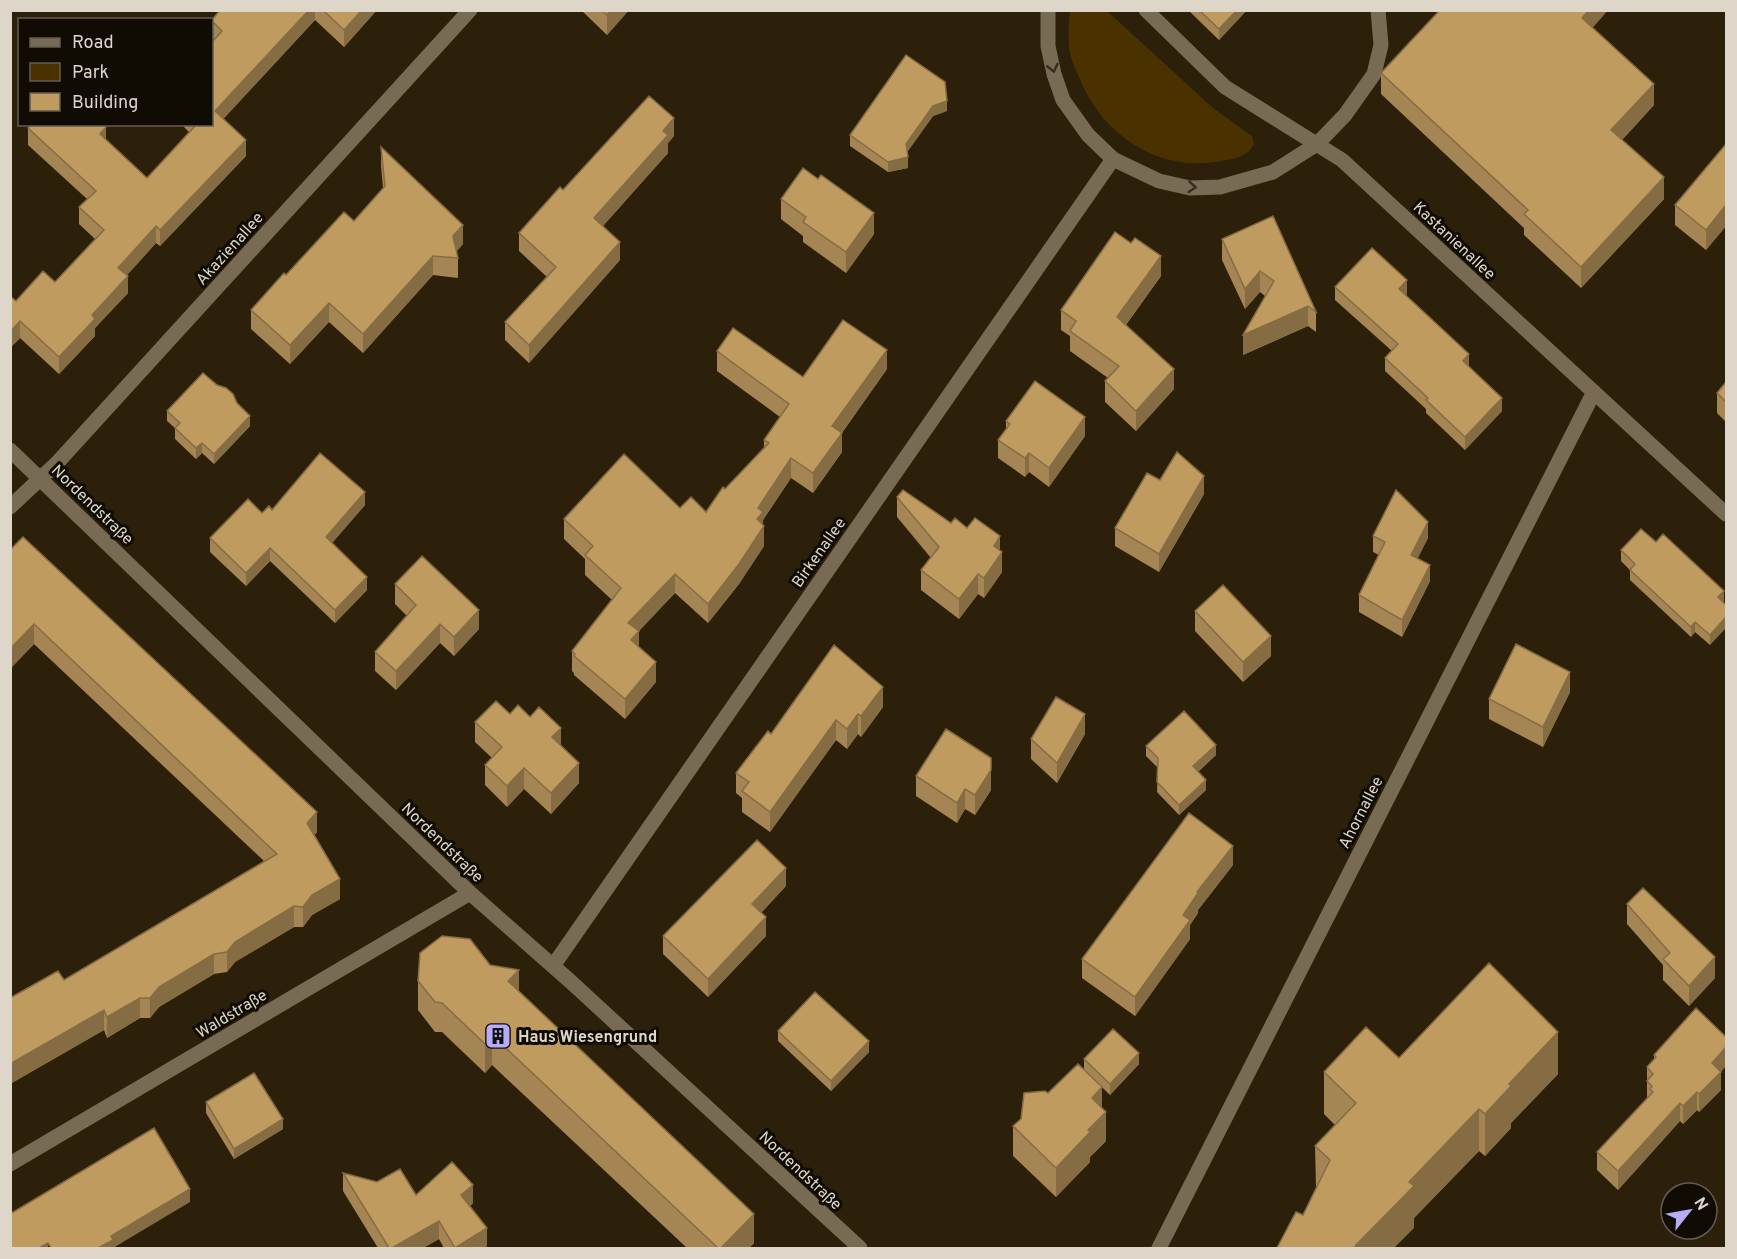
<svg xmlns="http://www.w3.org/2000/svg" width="1737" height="1259" viewBox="0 0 1737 1259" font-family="Overpass,sans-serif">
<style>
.green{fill:#493200}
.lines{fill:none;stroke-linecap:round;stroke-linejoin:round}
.minor{stroke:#796b53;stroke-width:15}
.wall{fill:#a48553}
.shaded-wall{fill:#866c43}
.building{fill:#bf9b60;stroke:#866c43;stroke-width:1.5}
.oneway{stroke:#352d1f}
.labels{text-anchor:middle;stroke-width:6;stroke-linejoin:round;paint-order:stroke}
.street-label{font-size:16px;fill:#ded6c9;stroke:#100b03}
.poi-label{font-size:16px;font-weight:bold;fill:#ded6c9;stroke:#100b03;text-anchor:start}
</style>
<rect width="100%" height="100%" fill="#2c200a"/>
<path class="green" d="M1070,11H1107L1213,108L1252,136L1254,144C1246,159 1231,159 1215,162C1155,171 1101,133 1079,77C1075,68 1070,57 1069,47C1068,35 1069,22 1070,11Z"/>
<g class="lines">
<path class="minor" d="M1048,10V46L1054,74L1063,100L1088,135L1113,159L1159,181L1190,188L1220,187L1273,172L1317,144L1345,115L1374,74L1381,45L1378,10
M1146,10L1225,87L1342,160L1726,514
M10,450L470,893L570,981L860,1248
M10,507L57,463L470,10
M553,966L1113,159
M10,1164L470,893
M1159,1248L1594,392"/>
</g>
<path class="wall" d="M220,10H377L344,47L315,20L223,119L246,156L160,246L156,243L127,275L128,293L95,328V336L59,374L20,338L10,348V296L16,301L55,282L95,239L79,224V207L87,199L28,145V128L106,140L147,178L189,132L181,124H212L214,40L212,38V20Z
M581,10H629L607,35Z
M1188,10H1247L1219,40Z
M1608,10L1592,28L1654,105L1622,140L1664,199L1581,288L1524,235V228L1381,94V73Z
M947,111L933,116L907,152L908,168L888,172L850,146V135Z
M674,136L668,143V153L603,226L620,260L529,363L505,340V322L547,277L519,251V233L563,190Z
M1726,144V226L1706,250L1675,225V205Z
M381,147L463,244L456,252L458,258V278L433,275L363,353L329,322L290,364L251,329V310L354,221L383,188L381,166Z
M781,199L874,234L846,273L803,242V236L781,219Z
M1222,239L1316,312V332L1308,326L1243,355L1265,296L1260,292L1245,309L1222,260Z
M1161,276L1126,325L1174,389L1136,431L1105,402V381L1108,378L1070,351V336L1061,330V310Z
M1335,287L1407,294L1405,295L1469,367L1502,411L1465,450L1426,413V409L1385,371V358L1392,351L1335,300Z
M717,351L803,377L887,369L842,433V452L813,493L791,478L763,520L764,546L739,584L708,623L675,593L638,631L639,647L656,682L625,719L574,675V673L572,671V651L612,600L585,575V559L564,539V519L680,508L706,512L725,489L764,447V440L780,417L717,371Z
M1726,382V422L1717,413V393Z
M237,403L250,426L214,464L202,453L196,459L175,439V428L167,421V411Z
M1006,421L1085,436L1049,487L1029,472L1025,477L998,458V440L1006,429Z
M1160,480L1204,494L1159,572L1115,546V528Z
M897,497L951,523L1000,550L1002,572L984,598L978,594L959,619L921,590V570L931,558L897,517Z
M365,505L332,543L367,590L335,623L270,561L246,586L210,552V538L262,513L272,510Z
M1373,536L1428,538L1417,558L1430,581L1402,637L1359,612V595L1379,555L1373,552Z
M10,550L317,832L314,836L340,899L312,915L303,927H294L235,962L227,972L214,974L159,1007L150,1018H140L107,1038L104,1030L10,1084V998L64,980L264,861L34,644L10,669Z
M1621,550L1724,601L1710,645L1695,632L1691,637L1630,580V570L1621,561Z
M395,584L479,629L454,656L440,643L396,690L375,671V652L407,616L395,604Z
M1195,611L1271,656L1243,682L1195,631Z
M1570,692L1543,747L1489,719V699Z
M883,707L861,737L858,734L847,749L836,740L770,832L742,812V798L736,793V773L771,734Z
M510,714L561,746L579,783L551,814L524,789L507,807L485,785V765L492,758L475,742V722Z
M1085,734L1057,783L1031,759V739Z
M1146,746L1216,755L1198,772L1206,790L1179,815L1157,792L1158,768L1146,756Z
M916,776L991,790L975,815L965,809L957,823L916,796Z
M1233,865L1198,910V913L1190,925V939L1135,1016L1082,978V959Z
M786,886L761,913L766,936L708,997L663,954V936Z
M1627,904L1715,978L1689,1006L1663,980V965L1627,924Z
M418,981L519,991L754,1243L749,1248H687L492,1065L485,1073L442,1032H435L418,1010Z
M778,1031L869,1052L831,1091L778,1041Z
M1654,1055L1721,1072V1090L1699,1112L1697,1110L1683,1124L1680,1121L1618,1190L1597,1170V1152L1647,1099V1067L1654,1059Z
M1399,1058L1558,1074L1511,1123V1128L1485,1156L1479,1151L1414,1218V1228L1303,1215L1316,1188L1315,1146L1335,1125L1324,1114V1072Z
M1084,1059L1139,1064L1110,1095L1084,1070Z
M1048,1093L1102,1109L1106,1141L1090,1157V1162L1056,1197L1013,1156V1126Z
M206,1102L283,1129L234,1159L206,1113Z
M343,1173L416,1195L473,1203L470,1206L487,1246L483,1248H444L439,1239L423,1248H378L343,1191Z"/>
<path class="shaded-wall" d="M309,10H315V20L215,128V111Z
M362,10H377L344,47V30Z
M610,10H629L607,35V15Z
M1237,10H1247L1219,40V29Z
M1589,10H1608L1582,40V18Z
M1654,84V105L1611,152V130Z
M12,91V104L10,106V93Z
M947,101V111L933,116L906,154V144L933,106Z
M674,118V136L668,143V153L594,236V218L663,131Z
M106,127V143L100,134Z
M246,140V156L160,246V230Z
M908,157V168L888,172V162Z
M1664,177V199L1581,288V267Z
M1726,205V226L1706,250V230Z
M874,213V234L846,273V252Z
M463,225V244L453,255V236Z
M156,226V243L118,285V268Z
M620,242V260L529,363V345Z
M433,256V275L363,353V334Z
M1161,256V276L1117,337V317Z
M1260,271V292L1245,309V289Z
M128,276V293L95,328V336L59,374V357L92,315Z
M1407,280V294L1399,302V289Z
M329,303V322L290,364V345Z
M1308,306V326L1243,355V335Z
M20,321V338L10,348V332Z
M887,350V369L832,446V426Z
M1469,354V367L1463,361Z
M1174,369V389L1136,431V411Z
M1502,398V411L1465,450V437Z
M250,416V426L214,464V454Z
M1085,417V436L1049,487V468Z
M842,433V452L813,493V473Z
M202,443V453L196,459V448Z
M1029,453V472L1025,477V458Z
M791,458V478L763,520V528L764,526V546L739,584L708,623V604L757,519L758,508Z
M1204,476V494L1159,572V554Z
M365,492V505L326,550V537Z
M1428,522V538L1411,572V555Z
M1000,536V555L1002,552V572L984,598V578L994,546Z
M270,548V561L246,586V573Z
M1430,565V581L1402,637V620Z
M675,574V593L628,643V623Z
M978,574V594L959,619V599Z
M367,577V590L335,623V610Z
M1724,591V601L1718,608V597Z
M479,610V629L454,656V637Z
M1726,617V628L1710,645V635Z
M1695,622V632L1691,637V627Z
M34,624V644L10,669V649Z
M440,624V643L396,690V671Z
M639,631V651L631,640Z
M1271,636V656L1243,682V662Z
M656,662V682L625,719V699Z
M1570,672V692L1543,747V727Z
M883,687V707L861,737V716Z
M858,714V734L847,749V729Z
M1085,714V734L1057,783V763Z
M836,720V740L770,832V812Z
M561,728V748L552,737Z
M1216,745V755L1193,776V766Z
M579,763V783L551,814V793Z
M524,768V789L507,807V786Z
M991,770V790L975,815V795Z
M1206,780V790L1179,815V805Z
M965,789V809L957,823V803Z
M317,812V832L307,844V823Z
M1233,846V865L1198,910V913L1190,925V939L1135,1016V997L1197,892Z
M786,868V886L752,922V904Z
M340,879V899L312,915L303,927V907L312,895Z
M294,906V927L235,962L227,972V952L235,942Z
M766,917V936L708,997V979Z
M214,954V974L159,1007L150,1018V998L159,987Z
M1715,957V978L1689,1006V986Z
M519,970V1000L508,981Z
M140,998V1018L107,1038V1017Z
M104,1010V1030L10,1084V1064Z
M1558,1032V1074L1511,1123V1128L1485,1156V1114L1509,1084Z
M492,1035V1065L485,1073V1044Z
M869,1041V1052L831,1091V1081Z
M1726,1047V1066L1721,1072V1090L1699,1112V1094L1712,1063Z
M1139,1053V1064L1110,1095V1084Z
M1102,1087V1115L1106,1112V1141L1090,1157V1162L1056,1197V1168L1092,1098Z
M1697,1092V1110L1683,1124V1106Z
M1680,1103V1121L1618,1190V1171Z
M1479,1109V1151L1414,1218V1228L1394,1248H1354L1356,1245L1409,1182Z
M283,1119V1129L234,1159V1149Z
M473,1185V1203L461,1214V1195Z
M190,1189V1202L113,1248H98L111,1236Z
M754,1214V1243L749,1248H721Z
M439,1221V1239L423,1248H392Z
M487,1228V1246L483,1248H455Z
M48,1243V1248H39Z"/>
<path class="building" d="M220,10H309L215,111L246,140L160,230L156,226L118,268L128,276L92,315L95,319L59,357L20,321L10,332V296L16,301L43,271L55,282L104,230L79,207L96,191L28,128L32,124H103L106,127L100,134L147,178L197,124H212V42L222,31L212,21V20Z
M323,10H362L344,30Z
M602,10H610L607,15Z
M1199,10H1237L1219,29Z
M1440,10H1589L1582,18L1654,84L1611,130L1664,177L1581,267L1524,214L1528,210L1381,73Z
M906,55L945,82L947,101L933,106L906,144L908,157L888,162L850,135Z
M649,96L674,118L663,131L668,135L594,218L620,242L529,345L505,322L556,267L519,233L560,187L563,190Z
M1726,144V205L1706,230L1675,205Z
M381,147L463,225L453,236L458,258L433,256L363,334L329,303L290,345L251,310L284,273L286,275L344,212L354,221L385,186Z
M803,168L818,179L821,175L874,213L846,252L803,222L806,217L781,199Z
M1273,216L1316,312L1308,306L1243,335L1274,281L1260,271L1245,289L1222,239Z
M1115,232L1131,243L1135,238L1161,256L1117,317L1174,369L1136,411L1105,381L1119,366L1070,331L1076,321L1061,310Z
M1372,248L1407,280L1399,289L1469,354L1463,361L1502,398L1465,437L1426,400L1428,398L1385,358L1398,344L1335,287Z
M843,320L887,350L832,426L842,433L813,473L791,458L758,508L763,512L757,519L764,526L739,564L708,604L675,574L628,623L639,631L631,640L656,662L625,699L574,656L575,654L572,651L621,588L585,555L593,546L564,519L624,454L680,508L691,497L706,512L723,487L725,489L769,443L764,440L789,404L717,351L733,328L803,377Z
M203,373L217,385L226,388L233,394L237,403L250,416L214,454L202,443L196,448L175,428L180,423L167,411Z
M1035,381L1085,417L1049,468L1029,453L1025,458L998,440L1010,424L1006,421Z
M1726,382V402L1717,393Z
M1177,452L1204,476L1159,554L1115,528L1147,473L1160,480Z
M320,453L365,492L326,537L367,577L335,610L270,548L246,573L210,538L248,499L262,513L269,506L272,510Z
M903,490L951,523L955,518L967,528L975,518L1000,536L994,546L1002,552L984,578L978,574L959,599L921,570L939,547L897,497Z
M1396,490L1428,522L1411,555L1430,565L1402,620L1359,595L1385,542L1373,536Z
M1641,529L1656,542L1663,534L1724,591L1718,597L1726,605V617L1710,635L1695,622L1691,627L1630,570L1635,564L1621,550Z
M23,537L317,812L307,823L340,879L312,895L303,907L294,906L235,942L227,952L214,954L159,987L150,998H140L107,1017L104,1010L10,1064V998L58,971L64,980L277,854L34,624L10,649V550Z
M422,556L479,610L454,637L440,624L396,671L375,652L416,605L395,584Z
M1223,585L1271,636L1243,662L1195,611Z
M1516,644L1570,672L1543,727L1489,699Z
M834,645L883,687L861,716L858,714L847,729L836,720L770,812L742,791L749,782L736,773L768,731L771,734Z
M1056,697L1085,714L1057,763L1031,739Z
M496,701L510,714L518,705L530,717L539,707L561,728L552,737L579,763L551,793L524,768L507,786L485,765L502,747L475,722Z
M1184,711L1216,745L1193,766L1206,780L1179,805L1157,782L1158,758L1146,746Z
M946,729L991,758V770L975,795L965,789L957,803L916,776Z
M1189,813L1233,846L1197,892L1198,893L1183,915L1190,920L1135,997L1082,959Z
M757,840L786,868L752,904L766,917L708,979L663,936Z
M1643,888L1715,957L1689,986L1663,959L1670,953L1627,904Z
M442,936L470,939L490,965L519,970L508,981L754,1214L721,1248H718L492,1035L485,1044L442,1003L435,1002L418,981L420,953Z
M1489,963L1558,1032L1509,1084L1511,1086L1485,1114L1479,1109L1409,1182L1414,1186L1356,1245L1354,1248H1277L1296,1212L1303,1215L1330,1160L1315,1146L1356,1103L1324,1072L1366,1027L1399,1058Z
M815,992L869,1041L831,1081L778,1031Z
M1696,1008L1726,1037V1047L1712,1063L1721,1072L1699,1094L1697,1092L1683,1106L1680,1103L1618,1171L1597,1152L1653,1092L1650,1089L1652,1086L1647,1081L1653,1074L1647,1067L1656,1057L1654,1055Z
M1113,1029L1139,1053L1110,1084L1084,1059Z
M1078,1064L1102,1087L1092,1098L1106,1112L1088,1130L1090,1132L1056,1168L1013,1126L1021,1119L1024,1093L1045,1091L1048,1093Z
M254,1073L283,1119L234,1149L206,1102Z
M154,1128L190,1189L111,1236L113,1240L98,1248H51L48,1243L39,1248H10V1214Z
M452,1162L473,1185L461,1195L487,1228L455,1248L439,1221L392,1248H389L343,1173L377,1182L400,1169L416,1195Z"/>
<defs><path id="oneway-chevron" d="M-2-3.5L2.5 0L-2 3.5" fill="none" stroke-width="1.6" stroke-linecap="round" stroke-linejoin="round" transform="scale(1.5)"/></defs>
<g class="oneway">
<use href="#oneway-chevron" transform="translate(1053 68) rotate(77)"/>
<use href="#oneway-chevron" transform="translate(1192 187) rotate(4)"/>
</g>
<defs>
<g id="building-square" transform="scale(1.35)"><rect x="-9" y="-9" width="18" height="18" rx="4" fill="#b6acf8" stroke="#100b03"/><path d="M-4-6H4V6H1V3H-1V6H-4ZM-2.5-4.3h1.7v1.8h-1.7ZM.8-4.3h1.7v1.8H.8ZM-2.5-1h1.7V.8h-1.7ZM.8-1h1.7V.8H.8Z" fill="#111"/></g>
</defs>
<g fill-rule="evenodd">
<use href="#building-square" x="498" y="1036"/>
</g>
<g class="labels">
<g class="street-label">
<text transform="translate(1455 240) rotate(43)" y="6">Kastanienallee</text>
<text transform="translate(229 248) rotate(-48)" y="6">Akazienallee</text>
<text transform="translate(93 504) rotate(44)" y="6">Nordendstraße</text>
<text transform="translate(818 552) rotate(-55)" y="6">Birkenallee</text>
<text transform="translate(1360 812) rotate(-63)" y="6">Ahornallee</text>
<text transform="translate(443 842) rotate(44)" y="6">Nordendstraße</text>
<text transform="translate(231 1013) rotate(-31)" y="6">Waldstraße</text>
<text transform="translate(801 1170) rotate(43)" y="6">Nordendstraße</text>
</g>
<g class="poi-label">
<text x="518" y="1042">Haus Wiesengrund</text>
</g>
</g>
<rect width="1737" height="1259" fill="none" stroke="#ded6c9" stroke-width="24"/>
<rect x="18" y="18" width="195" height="108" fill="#100b03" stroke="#625c52" stroke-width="1.5"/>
<rect x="30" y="38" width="30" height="9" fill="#796b53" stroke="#625c52" stroke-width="1.5"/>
<text x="72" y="48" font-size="18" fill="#ded6c9">Road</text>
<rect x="30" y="63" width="30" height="18" fill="#493200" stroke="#625c52" stroke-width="1.5"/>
<text x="72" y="78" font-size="18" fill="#ded6c9">Park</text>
<rect x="30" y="93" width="30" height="18" fill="#bf9b60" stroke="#625c52" stroke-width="1.5"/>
<text x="72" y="108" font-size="18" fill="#ded6c9">Building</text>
<g transform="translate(1689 1211) rotate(59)"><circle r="28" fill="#100b03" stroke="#625c52" stroke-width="1.5"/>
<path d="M0-4.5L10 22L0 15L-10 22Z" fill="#b6acf8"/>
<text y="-9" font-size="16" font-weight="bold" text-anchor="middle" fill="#ded6c9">N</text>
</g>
</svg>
